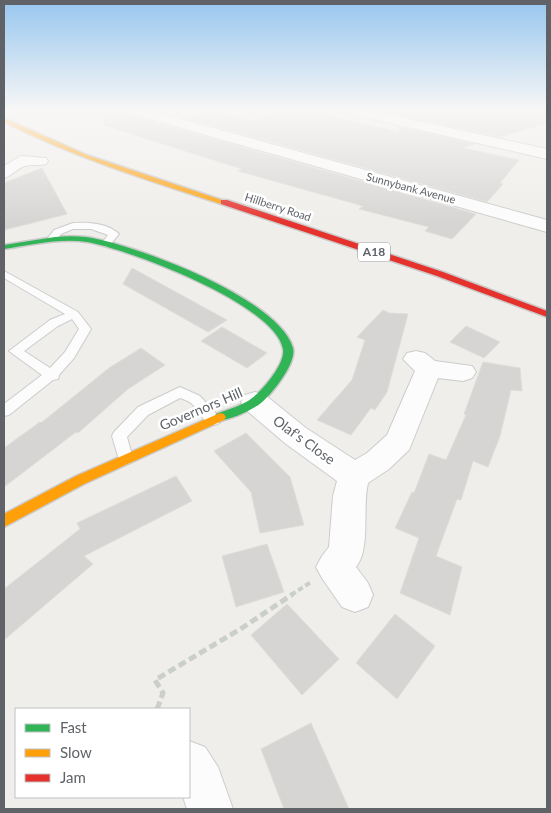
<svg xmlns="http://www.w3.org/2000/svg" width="551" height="813" viewBox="0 0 551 813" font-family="Lato,sans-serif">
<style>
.building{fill:#d6d5d3;stroke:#deddd9}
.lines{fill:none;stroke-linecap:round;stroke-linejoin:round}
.lane-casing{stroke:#cbcccc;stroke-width:2}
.street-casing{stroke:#cbcccc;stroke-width:2}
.fast-casing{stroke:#cacacb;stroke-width:3}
.slow-casing{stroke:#cacacb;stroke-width:3}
.jam-casing{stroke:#cacacb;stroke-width:3}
.path-far1{stroke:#cacfcc;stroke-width:4;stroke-dasharray:5.5 3;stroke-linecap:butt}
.path{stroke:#cacfcc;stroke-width:5;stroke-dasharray:8 4;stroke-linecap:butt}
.lane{fill:#fdfcfc;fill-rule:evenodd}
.street{fill:#fdfcfc;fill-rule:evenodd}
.fast{fill:#30b455;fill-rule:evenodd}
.slow{fill:#ff9f0a;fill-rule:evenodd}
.jam{fill:#e5322d;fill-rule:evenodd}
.labels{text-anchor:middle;stroke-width:5;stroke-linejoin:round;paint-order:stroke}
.far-street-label{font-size:11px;fill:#5f6368;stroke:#fff}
.shield{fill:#fff;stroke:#8f9295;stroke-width:1}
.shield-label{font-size:12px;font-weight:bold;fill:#5f6368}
.street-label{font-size:14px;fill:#5f6368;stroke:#fff}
</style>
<rect width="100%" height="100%" fill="#efeeea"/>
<path class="building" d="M107,110L151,121L476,214L452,239L425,231L429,227L359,209L363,206L238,171L242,169L103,125Z
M207,110L253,121L256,119L261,120L281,110H304L399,132V127L475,144L463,148L519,160L500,183L503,184L487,202L188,119Z
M401,110H547V123L500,137L400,115Z
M42,168L67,214L4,230V183Z
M132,268L227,320L208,332L123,284Z
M383,310L389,313L408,314L387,392L375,410L371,408L351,435L317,420L352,380L365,340L357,337Z
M466,326L500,342L484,358L450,342Z
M222,327L267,353L247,368L201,341Z
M141,348L165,365L128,389L78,433L76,432L4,487V448L40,422L41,423L109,368Z
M483,362L520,368L522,391L511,390L500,436L488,467L473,461L461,500L457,499L436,556L462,567L450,615L400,593L419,538L395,528L412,492L414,493L429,454L446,460L466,415L464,414Z
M246,433L290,477L304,525L260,533L251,492L214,451Z
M176,476L192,501L84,556L93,564L4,640V589L80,529L77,523Z
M267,544L284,592L236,607L222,556Z
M287,604L339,659L302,695L251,635Z
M395,614L435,646L397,699L356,663Z
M311,723L349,809H284L261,749Z"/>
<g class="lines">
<g class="lane-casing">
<path id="lane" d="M73,223C87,222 108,223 119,234L109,246L106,247L101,244L108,235L91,229H73L61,234L56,240L53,241L48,238L54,230Z
M4,271L78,312L91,329L74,358L59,375L58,379L53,380L9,415L4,416V404L42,375L9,351L50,320L65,314L4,278ZM72,319L79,329L65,352L50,368L24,351L58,326Z
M180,387L200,396L218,416L220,420L218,424C205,428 200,411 191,403C188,401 184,399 180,398L148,415L127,437L133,459L130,463L125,465L120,463L112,436L114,432L138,407Z"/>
</g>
<g class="street-casing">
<path id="street" d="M127,110H148L547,220V232L129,113Z
M344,110H368L547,149V159L351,114Z
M21,156L46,158L48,161L46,164C39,166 31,164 25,166C17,168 12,176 4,178V166Z
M416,351L425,353L435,361L472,366L476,372L472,378L463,381L438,378L409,450L389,469L368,483C362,507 371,549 356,567L368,583L373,595L368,607L355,612L342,607L322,578L316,567L322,556L329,547L333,496L337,481L286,444L245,409L241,402L245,395L255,392L265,395L306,428L355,460L367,453L387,435L415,371L403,359L407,353Z
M189,741L205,747L218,767L233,809H187L183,797H189Z"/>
</g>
<g class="fast-casing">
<path id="fast" d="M55,237C66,236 76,236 86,237C134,244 279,298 293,348C297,363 272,394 261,403C254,409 225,423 216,420L214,417L216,414C226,410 238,407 248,401C260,394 286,364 283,349C275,304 128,249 87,242C59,238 31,245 4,249V245Z"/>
</g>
<g class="slow-casing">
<path id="slow" d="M4,118L87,155L228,202L221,204C147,180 73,157 4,122Z
M220,413L224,414L226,417L224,420L84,484L4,527V514L76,476Z"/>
</g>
<g class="jam-casing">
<path id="jam" d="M221,200H227L443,272L547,311V317L437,276L221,204Z"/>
</g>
<path class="path-far1" d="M291,595L311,582"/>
<path class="path" d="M157,709L163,693L155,680L242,628L293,594"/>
<use href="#lane" class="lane"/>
<use href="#street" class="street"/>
<use href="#fast" class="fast"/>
<use href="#slow" class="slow"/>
<use href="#jam" class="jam"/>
</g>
<linearGradient id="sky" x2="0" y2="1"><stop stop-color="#97c6ef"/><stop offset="0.49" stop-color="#f8f7f6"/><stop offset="1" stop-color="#f8f7f6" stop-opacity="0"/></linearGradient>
<rect width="551" height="224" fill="url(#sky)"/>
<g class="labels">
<g class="far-street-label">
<text transform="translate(411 188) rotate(15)" y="4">Sunnybank Avenue</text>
<text transform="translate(278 207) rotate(18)" y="4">Hillberry Road</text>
</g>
<rect class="shield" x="358" y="242.5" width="32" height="19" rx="4"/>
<g class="shield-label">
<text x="374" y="256">A18</text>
</g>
<g class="street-label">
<text transform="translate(201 409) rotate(-23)" y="5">Governors Hill</text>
<text transform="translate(304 440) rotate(36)" y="5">Olaf's Close</text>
</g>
</g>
<rect width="551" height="813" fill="none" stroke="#5f6368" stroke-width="10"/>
<rect x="15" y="708" width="175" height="90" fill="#ffffff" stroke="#bfc1c3"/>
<rect x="25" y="724" width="25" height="8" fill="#30b455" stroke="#bfc1c3"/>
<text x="60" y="733" font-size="15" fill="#5f6368">Fast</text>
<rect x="25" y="749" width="25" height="8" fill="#ff9f0a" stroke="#bfc1c3"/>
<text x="60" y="758" font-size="15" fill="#5f6368">Slow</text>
<rect x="25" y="774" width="25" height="8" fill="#e5322d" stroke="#bfc1c3"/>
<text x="60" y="783" font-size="15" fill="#5f6368">Jam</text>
</svg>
